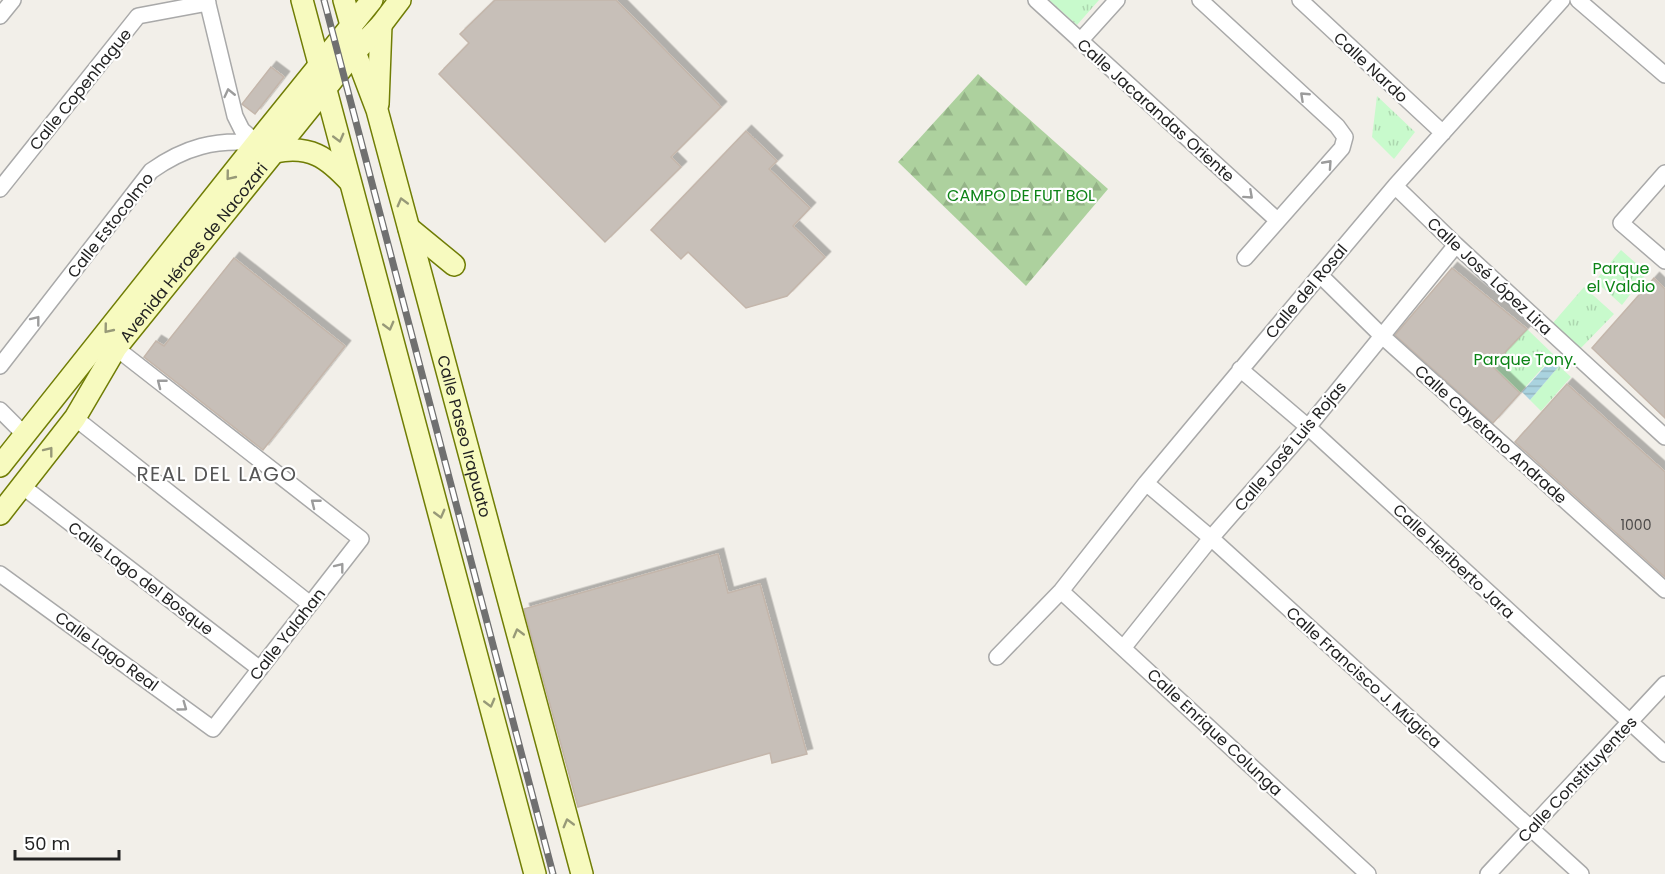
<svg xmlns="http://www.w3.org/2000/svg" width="1665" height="874" viewBox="0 0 1665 874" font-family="Poppins,sans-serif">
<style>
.forest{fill:url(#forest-firs)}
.park{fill:url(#park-tufts)}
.water{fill:url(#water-rules)}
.building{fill:#c7bfb8;stroke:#c4b6ab;stroke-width:1.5;filter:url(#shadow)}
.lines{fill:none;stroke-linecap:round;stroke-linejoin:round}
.minor-casing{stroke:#a9a9a9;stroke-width:18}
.secondary-casing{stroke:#707d05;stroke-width:24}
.minor{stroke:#fff;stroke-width:15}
.secondary{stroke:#f7fabf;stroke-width:21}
.rail-casing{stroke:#707070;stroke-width:7}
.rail{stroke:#fff;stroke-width:4.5;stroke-dasharray:14;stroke-linecap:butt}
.oneway{stroke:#9c9c9c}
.oneway2{stroke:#979978}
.labels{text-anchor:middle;stroke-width:4.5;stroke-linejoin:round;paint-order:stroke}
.number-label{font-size:14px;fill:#4b4948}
.street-label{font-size:16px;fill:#222;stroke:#fff}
.park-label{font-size:16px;fill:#0c8416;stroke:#fff}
.quarter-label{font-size:20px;letter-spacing:1.5px;fill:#555;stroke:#fff}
</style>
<defs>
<pattern id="forest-firs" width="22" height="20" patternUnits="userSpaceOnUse" patternTransform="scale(1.5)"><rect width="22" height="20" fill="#add19e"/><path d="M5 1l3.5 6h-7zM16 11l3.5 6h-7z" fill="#95b388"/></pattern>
<pattern id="park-tufts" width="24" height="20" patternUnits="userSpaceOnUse" patternTransform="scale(1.5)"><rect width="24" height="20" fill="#c8facc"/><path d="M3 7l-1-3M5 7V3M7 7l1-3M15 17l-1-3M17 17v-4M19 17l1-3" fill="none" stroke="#acd6af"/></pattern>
<pattern id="water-rules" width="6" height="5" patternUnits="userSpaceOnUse" patternTransform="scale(1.5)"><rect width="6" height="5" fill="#aad3df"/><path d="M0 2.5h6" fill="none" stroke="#92b5bf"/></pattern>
<filter id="shadow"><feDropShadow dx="5.5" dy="-5.5" stdDeviation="0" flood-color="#0004"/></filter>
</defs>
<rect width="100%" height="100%" fill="#f2efe9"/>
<path class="forest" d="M978,74L1108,189L1026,286L898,162Z"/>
<path class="park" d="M1049,0H1099L1077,25Z
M1377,96L1415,132L1394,159L1372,137Z
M1621,250L1647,273L1622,305L1595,281Z
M1584,287L1614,314L1578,351L1552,324Z
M1527,329L1554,355L1520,393L1492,366Z
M1559,366L1571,377L1541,411L1530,400Z"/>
<path class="water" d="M1551,360L1559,366L1530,400L1522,392Z"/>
<path class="building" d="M495,0H616L721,107L671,157L681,167L605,242L439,74L469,43L460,34Z
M271,67L284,77L255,114L242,104Z
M746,131L777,161L769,169L810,208L793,226L825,257L787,296L746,308L688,252L681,259L651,230Z
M234,258L345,346L263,450L144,357L156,341L164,346Z
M1452,268L1527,329L1492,366L1520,393L1493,423L1395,335Z
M1654,278L1665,289V418L1592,348Z
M1567,384L1665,472V577L1515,442Z
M718,554L728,593L760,584L807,754L772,763L770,753L578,807L524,609Z"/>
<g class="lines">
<g class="minor-casing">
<path id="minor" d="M207,0L235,116L242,130L258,144
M1036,0L1277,220
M1200,0L1337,126L1345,137L1342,148L1245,258
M1300,0L1443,133
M1578,0L1665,75
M0,16L13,0
M1080,41L1117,0
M1665,173L1621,223L1665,261
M1395,186L1456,245L1665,437
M0,189L138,16L208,3
M1320,275L1381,335L1665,590
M0,366L151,171C185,147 215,139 256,143
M1240,369L1308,427L1665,754
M0,410L24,434
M75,418L310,604
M1146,483L1211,538L1581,874
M22,486L260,669
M0,574L213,729L361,539L116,348
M1061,591L1368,874
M1124,647L1211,538L1308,427L1456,245
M997,657L1061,591L1146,483L1320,275L1395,186L1562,0
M1488,874L1665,684"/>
</g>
<g class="secondary-casing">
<g id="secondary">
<path d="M302,0L535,874"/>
<path id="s1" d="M344,0L351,25L355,52L377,110L582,874"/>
<path d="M378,104L381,25"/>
<path d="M275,152C310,145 327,157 350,182"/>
<path d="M409,228L454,265"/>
<path d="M0,466L267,130L372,0"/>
<path id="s2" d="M0,514L75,418L116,348L355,52L381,25L400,0"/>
</g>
</g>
<use href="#minor" class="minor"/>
<use href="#secondary" class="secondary"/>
<g class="rail-casing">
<path id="rail" d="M324,0L553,874"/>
</g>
<use href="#rail" class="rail"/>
</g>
<defs><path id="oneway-chevron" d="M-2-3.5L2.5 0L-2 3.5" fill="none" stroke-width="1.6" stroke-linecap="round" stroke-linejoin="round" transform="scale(1.5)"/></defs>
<g class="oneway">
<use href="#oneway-chevron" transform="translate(229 93) rotate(-103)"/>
<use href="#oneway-chevron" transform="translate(1304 96) rotate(-137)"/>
<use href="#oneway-chevron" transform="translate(1328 164) rotate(-48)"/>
<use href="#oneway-chevron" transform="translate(1249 195) rotate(42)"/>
<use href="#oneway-chevron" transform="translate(36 320) rotate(-52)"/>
<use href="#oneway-chevron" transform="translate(161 383) rotate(-142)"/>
<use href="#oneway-chevron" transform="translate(315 503) rotate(-142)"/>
<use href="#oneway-chevron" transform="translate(340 567) rotate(-52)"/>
<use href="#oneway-chevron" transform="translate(183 707) rotate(36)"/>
</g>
<g class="oneway2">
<use href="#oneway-chevron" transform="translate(339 138) rotate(75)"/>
<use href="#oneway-chevron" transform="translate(230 176) rotate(129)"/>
<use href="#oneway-chevron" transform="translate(402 202) rotate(-105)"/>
<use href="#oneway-chevron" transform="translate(389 326) rotate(75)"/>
<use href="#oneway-chevron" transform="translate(108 329) rotate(129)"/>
<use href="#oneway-chevron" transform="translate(49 451) rotate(-52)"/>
<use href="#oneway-chevron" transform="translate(440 514) rotate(75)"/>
<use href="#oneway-chevron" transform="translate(518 633) rotate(-105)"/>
<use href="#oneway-chevron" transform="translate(490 703) rotate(75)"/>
<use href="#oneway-chevron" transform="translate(568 823) rotate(-105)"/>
</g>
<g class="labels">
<g class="number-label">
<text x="1636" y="530">1000</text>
</g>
<g class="street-label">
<text transform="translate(1371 67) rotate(43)" y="6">Calle Nardo</text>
<text transform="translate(80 89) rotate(-51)" y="6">Calle Copenhague</text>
<text transform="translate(1156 110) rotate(42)" y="6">Calle Jacarandas Oriente</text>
<text transform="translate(110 225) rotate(-52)" y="6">Calle Estocolmo</text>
<text dy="6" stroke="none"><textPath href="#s2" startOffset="326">Avenida Héroes de Nacozari</textPath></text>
<text transform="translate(1490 276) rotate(43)" y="6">Calle José López Lira</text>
<text transform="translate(1306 291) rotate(-50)" y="6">Calle del Rosal</text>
<text transform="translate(1491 434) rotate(42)" y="6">Calle Cayetano Andrade</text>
<text dy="6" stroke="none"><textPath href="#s1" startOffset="453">Calle Paseo Irapuato</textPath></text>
<text transform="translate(1290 446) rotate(-50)" y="6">Calle José Luis Rojas</text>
<text transform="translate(1454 561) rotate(43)" y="6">Calle Heriberto Jara</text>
<text transform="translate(141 578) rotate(37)" y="6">Calle Lago del Bosque</text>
<text transform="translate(287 634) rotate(-52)" y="6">Calle Yalahan</text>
<text transform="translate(107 651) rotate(36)" y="6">Calle Lago Real</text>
<text transform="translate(1364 677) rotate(42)" y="6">Calle Francisco J. Múgica</text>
<text transform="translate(1215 732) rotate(43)" y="6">Calle Enrique Colunga</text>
<text transform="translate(1577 779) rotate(-47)" y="6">Calle Constituyentes</text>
</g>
<g class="park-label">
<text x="1021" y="201">CAMPO DE FUT BOL</text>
<text x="1621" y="274">Parque<tspan x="1621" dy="18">el Valdio</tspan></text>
<text x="1525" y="365">Parque Tony.</text>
</g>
<g class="quarter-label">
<text x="217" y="481">REAL DEL LAGO</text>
</g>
</g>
<path d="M15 850v9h104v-9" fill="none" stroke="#222222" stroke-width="3"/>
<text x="24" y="850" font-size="18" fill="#222222" stroke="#ffffff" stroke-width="4.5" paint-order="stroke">50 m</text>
</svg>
